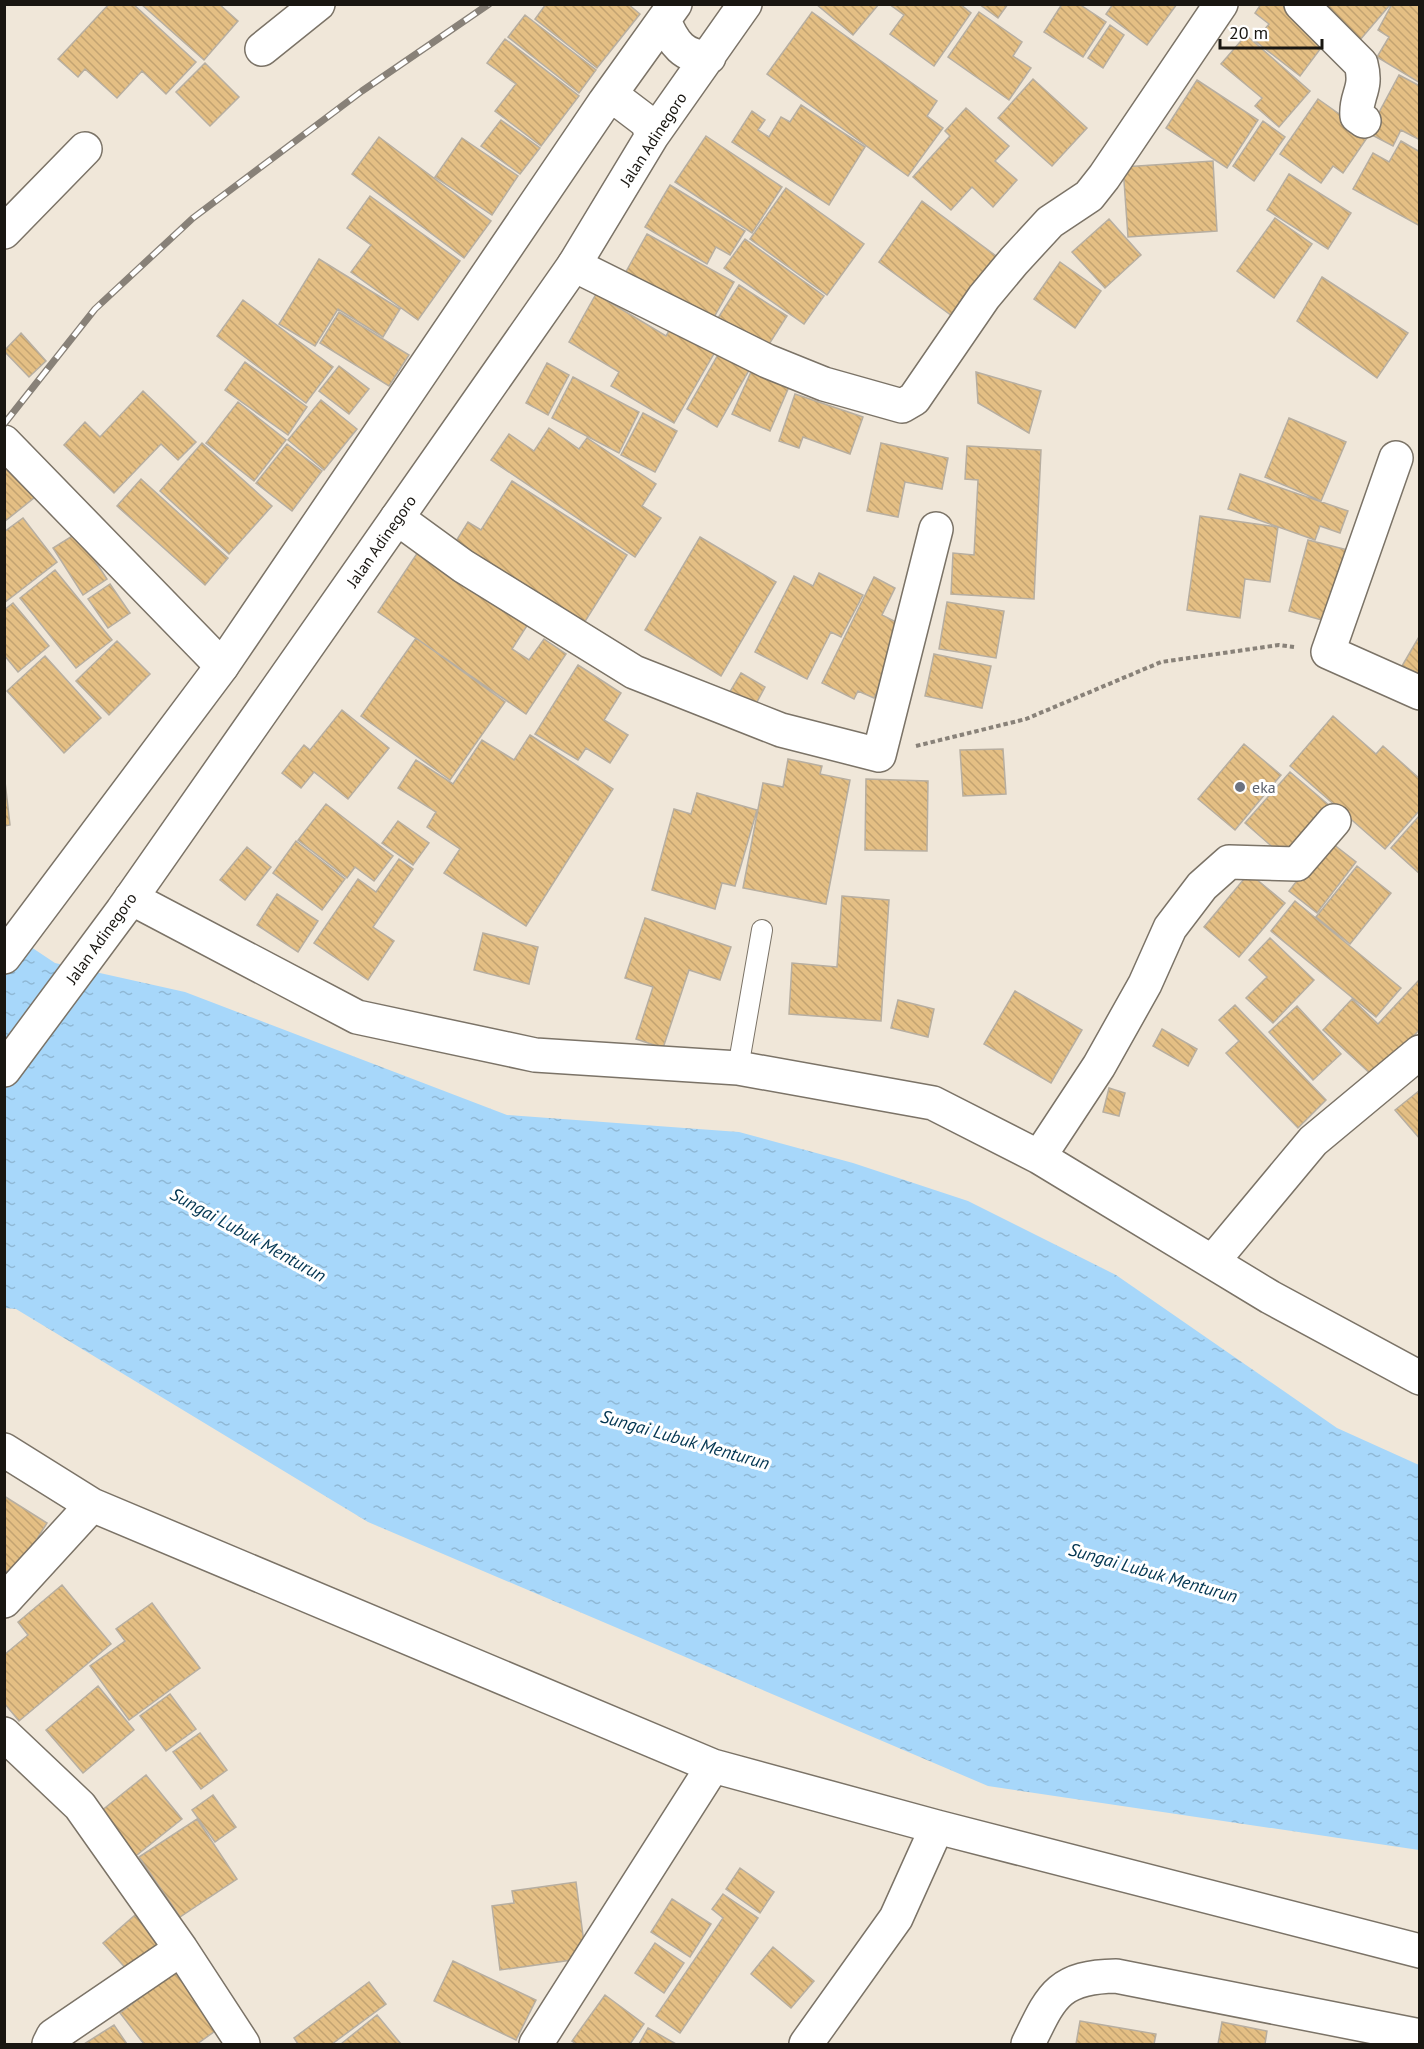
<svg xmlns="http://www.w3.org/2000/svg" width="1424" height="2049" viewBox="0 0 1424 2049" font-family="'PT Sans',sans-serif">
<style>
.water{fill:url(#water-ripples)}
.building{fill:url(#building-back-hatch);stroke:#b7aea0;stroke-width:1.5}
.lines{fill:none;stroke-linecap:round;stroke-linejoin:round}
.service-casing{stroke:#7b7367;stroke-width:22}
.minor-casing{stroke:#7b7367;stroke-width:36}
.trunk-casing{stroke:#7b7367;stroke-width:36}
.path{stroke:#898279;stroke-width:4;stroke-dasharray:4.5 3;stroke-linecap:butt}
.service{stroke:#fff;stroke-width:20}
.minor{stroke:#fff;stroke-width:33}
.trunk{stroke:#fff;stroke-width:33}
.rail-casing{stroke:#888178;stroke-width:7}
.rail{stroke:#fff;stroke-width:4.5;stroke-dasharray:14;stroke-linecap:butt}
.worship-dot{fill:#6b7280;stroke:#fff;stroke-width:2}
.labels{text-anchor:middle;stroke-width:6;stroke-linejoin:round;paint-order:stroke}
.street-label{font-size:16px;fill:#191611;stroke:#fff}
.worship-label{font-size:16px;fill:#5b616d;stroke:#fff;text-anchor:start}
.water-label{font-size:18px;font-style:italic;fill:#023551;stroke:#fff}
</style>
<defs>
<pattern id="water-ripples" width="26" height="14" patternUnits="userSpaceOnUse" patternTransform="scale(1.5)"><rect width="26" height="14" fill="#a7d7fa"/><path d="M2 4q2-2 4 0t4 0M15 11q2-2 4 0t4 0" fill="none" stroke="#8fb8d5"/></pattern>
<pattern id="building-back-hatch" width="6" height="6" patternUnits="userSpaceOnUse" patternTransform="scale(1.5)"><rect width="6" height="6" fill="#e4bf84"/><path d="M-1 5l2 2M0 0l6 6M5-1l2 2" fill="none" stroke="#c3a371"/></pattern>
</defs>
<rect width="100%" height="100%" fill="#f0e7d9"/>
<path class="water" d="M4,929L55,963L185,992L507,1115L739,1132L853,1163L968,1201L1116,1275L1337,1428L1419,1465V1850L988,1786L368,1522L16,1309L5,1308Z"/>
<path class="building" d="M109,4H133L196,62L166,94L142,71L117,98L85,69L78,77L58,59Z
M141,4H219L238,21L204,60Z
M546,4H628L640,14L597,68L535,19Z
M816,4H879L853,35Z
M889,4H960L971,13L934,66L890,34L904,15Z
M979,4H1008L998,18Z
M1062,4H1079L1106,22L1083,57L1044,32Z
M1113,4H1177L1147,45L1106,14Z
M1261,4H1281L1327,40L1300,76L1255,41L1269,24L1255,13Z
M1326,4H1387L1389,6L1354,47L1317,15Z
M1392,4H1420V83L1377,57L1389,37L1378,30Z
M812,12L937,101L927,116L943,128L908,176L767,74Z
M979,12L1022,42L1013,56L1031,68L1009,100L948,57Z
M525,15L596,70L579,93L508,37Z
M1110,25L1124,35L1103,68L1088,58Z
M1246,35L1310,91L1279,127L1255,106L1262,98L1221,64Z
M505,39L579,96L541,146L495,111L516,84L487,63Z
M205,63L239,97L210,126L176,92Z
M1399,75L1420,86V140L1401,130L1393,146L1368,133Z
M1033,79L1087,128L1052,166L998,118Z
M1197,80L1258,120L1227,168L1166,128Z
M1318,99L1369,135L1343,173L1333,166L1321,183L1280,154Z
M801,105L865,147L829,205L732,142L752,111L765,120L758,130L769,137L781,117L790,122Z
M966,108L1009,146L995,161L1017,180L993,207L972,187L951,210L913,177L950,136L945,131Z
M501,120L540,148L520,174L481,146Z
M1263,121L1285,137L1254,181L1233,166Z
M706,136L782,187L752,233L675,182Z
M379,137L491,221L464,258L352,174Z
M462,138L518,176L492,215L435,177Z
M1401,141L1420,152V226L1353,189L1373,153L1389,162Z
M1213,161L1217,231L1128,237L1123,167Z
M1289,174L1351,213L1328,249L1267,210Z
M670,185L745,231L730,255L716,247L707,264L645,227Z
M786,188L864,244L827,295L750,239Z
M370,196L460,261L418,320L351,272L371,245L347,228Z
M922,201L996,256L952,316L879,262Z
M1275,218L1312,244L1274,298L1237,271Z
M1109,219L1141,255L1105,288L1072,252Z
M647,234L734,282L709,326L623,277Z
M745,239L824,296L804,324L724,268Z
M319,259L400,309L383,337L338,309L315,346L279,324Z
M1060,262L1101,291L1075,328L1034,299Z
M1322,277L1408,333L1377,378L1297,321Z
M739,285L787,316L766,349L718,318Z
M596,294L666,336L676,319L719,345L674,423L611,386L619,372L569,342Z
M243,300L333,367L306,403L217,336Z
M339,312L409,355L389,386L320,343Z
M21,333L46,361L29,377L4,351Z
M723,346L753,363L717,427L687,409Z
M245,362L307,407L288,435L225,390Z
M547,363L569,375L548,415L526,403Z
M755,363L792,380L770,431L732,414Z
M339,366L369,389L349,414L319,391Z
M976,372L1041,391L1029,433L978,403Z
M573,377L639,412L619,453L552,418Z
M143,391L196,442L178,460L161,444L114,493L64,445L85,422L100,437Z
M795,394L863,417L850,454L803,437L799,448L779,441Z
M321,400L357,429L324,470L288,440Z
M238,402L286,440L254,481L206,443Z
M643,413L677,431L655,472L621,455Z
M1289,418L1346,442L1321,501L1265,477Z
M549,428L579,449L587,438L656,484L642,506L661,518L635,557L491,460L509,434L534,451Z
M202,443L272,506L229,554L160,491Z
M881,443L948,458L942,489L905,482L898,517L867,511Z
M287,444L322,471L292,511L256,483Z
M967,446L1041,450L1034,599L951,594L953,553L974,555L978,480L965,479Z
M4,460L39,494L4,522Z
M1240,474L1348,511L1340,533L1320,526L1315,540L1228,509Z
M141,479L228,558L205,585L117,506Z
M512,481L627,555L579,631L451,549L468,522L481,530Z
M1200,516L1278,527L1270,582L1245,579L1240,618L1187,610Z
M23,518L57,562L4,603V532Z
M77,533L107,579L83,595L53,548Z
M700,537L776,582L721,676L645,630Z
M1308,540L1352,551L1333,623L1289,611Z
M422,546L530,621L512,649L529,660L544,639L566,654L526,714L378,612Z
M55,570L112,640L76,668L20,598Z
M819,573L863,595L841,637L831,632L807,679L755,652L794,576L813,586Z
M874,577L895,588L882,615L908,628L874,698L858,691L854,699L822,683Z
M110,584L130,613L108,628L88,599Z
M947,602L1004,611L996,658L939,649Z
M13,603L49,646L18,672L4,655V610Z
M1420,635V675L1402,666Z
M416,638L505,702L450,780L361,716Z
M117,641L150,674L109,715L76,681Z
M934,654L991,666L982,708L925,696Z
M45,656L101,718L64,753L7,691Z
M578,665L621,693L604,720L628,735L610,763L586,748L578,760L535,734Z
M741,673L765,687L750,715L725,700Z
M342,710L389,748L348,799L314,772L301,788L282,773L304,745L310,750Z
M1333,716L1376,754L1383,746L1420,779V810L1385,849L1290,766Z
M530,735L613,789L526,926L444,873L460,849L427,827L436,812L398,788L416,760L453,784L482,740L514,760Z
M1244,744L1281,775L1235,830L1198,799Z
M1003,749L1006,794L963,796L960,750Z
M788,759L822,766L820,774L850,780L826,904L743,888L763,783L783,787Z
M1290,772L1330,806L1285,858L1245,823Z
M4,773L10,825L4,826Z
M866,779L928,781L927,851L865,850Z
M697,793L757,810L735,886L722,883L715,909L652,890L674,809L691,814Z
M326,804L393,856L374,881L355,867L347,878L298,840Z
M1420,815V874L1391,848Z
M398,821L429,843L413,865L382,843Z
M1328,840L1356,862L1317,913L1289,891Z
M296,841L345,879L322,910L273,873Z
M247,847L271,867L245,900L220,880Z
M399,859L413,869L373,927L394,941L368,980L314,943L358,879L376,892Z
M1357,866L1391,893L1350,944L1316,917Z
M1249,873L1285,903L1239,957L1204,927Z
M277,894L318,921L298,952L257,925Z
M842,896L889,900L881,1021L789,1014L792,963L837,967Z
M1295,901L1401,988L1376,1017L1271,931Z
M645,918L731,947L720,980L689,970L663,1048L636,1039L653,987L625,978Z
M483,933L538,947L529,984L474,970Z
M1270,938L1314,980L1273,1023L1246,998L1267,977L1249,960Z
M1420,979V1029L1375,1078L1323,1030L1352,999L1378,1024Z
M1015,991L1082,1030L1051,1083L984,1044Z
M898,1000L934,1009L928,1037L891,1028Z
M1235,1005L1326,1100L1298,1128L1226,1053L1239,1041L1219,1020Z
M1297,1006L1341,1054L1313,1080L1269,1032Z
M1162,1029L1197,1049L1188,1066L1153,1046Z
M1109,1088L1125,1093L1119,1116L1103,1112Z
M1420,1090V1139L1395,1110Z
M4,1496L47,1523L14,1576L4,1570Z
M62,1585L111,1644L19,1721L4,1703V1655L28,1635L18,1622Z
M152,1603L200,1668L129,1720L90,1666L125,1641L116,1629Z
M98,1686L134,1730L83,1773L46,1730Z
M170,1694L196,1729L166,1751L140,1716Z
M200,1733L227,1770L201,1789L173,1752Z
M146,1775L182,1819L132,1859L96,1815Z
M213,1795L236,1827L215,1842L192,1810Z
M197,1819L237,1879L180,1917L139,1857Z
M740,1868L774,1892L760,1913L726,1889Z
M576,1882L586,1958L500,1970L492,1906L514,1903L512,1891Z
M723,1894L758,1918L680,2033L656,2016L723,1918L712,1909Z
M672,1899L711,1924L690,1957L651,1932Z
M135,1915L162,1944L130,1973L103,1943Z
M655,1943L684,1963L664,1993L635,1973Z
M773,1947L814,1981L791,2008L751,1974Z
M453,1961L536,2000L516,2040L434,2001Z
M175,1971L218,2029L197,2044H144L120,2013Z
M369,1982L386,2004L332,2044H298L294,2038Z
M605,1995L644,2024L630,2044H576L572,2041Z
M377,2015L401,2044H341Z
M1080,2021L1156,2034L1154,2044H1076Z
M1222,2022L1267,2031L1265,2044H1218Z
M114,2025L127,2044H84Z
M648,2028L676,2044H639Z"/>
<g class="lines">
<g class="service-casing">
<path id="service" d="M738,1068L762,930"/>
</g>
<g class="minor-casing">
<path id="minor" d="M1301,4L1361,64C1368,90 1355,95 1357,116L1364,121
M262,49L318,4
M4,232L85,149
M574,265L767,361L824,384L902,406L914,399L984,297L1014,261L1050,222L1089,196L1104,177L1221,4
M4,442L222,666
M1396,458L1328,652L1420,693
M397,518L463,566L634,672L781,730L879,755L936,529
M131,898L357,1017L535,1055L738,1068L933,1103L1039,1157L1270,1297L1420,1378
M1039,1157L1099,1066L1145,984L1170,928L1202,886L1229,862L1297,864L1334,821
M1213,1261L1313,1141L1420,1052
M4,1450L92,1505L713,1766L937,1827L1420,1951
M4,1601L92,1505
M4,1734L80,1806L181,1949L243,2044
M49,2044L53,2036L181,1949
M536,2044L713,1766
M806,2044L896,1918L937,1827
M1028,2044C1051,1997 1057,1977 1116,1976L1420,2036"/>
</g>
<g class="trunk-casing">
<path id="trunk" d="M664,20C673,43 684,58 709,57
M604,103L618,100L647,122L652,136
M4,957L222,666L604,103L675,4
M4,1070L122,911L574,265L652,136L745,4"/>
</g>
<path class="path" d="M916,746L1026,719L1161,662L1279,645L1294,647"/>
<use href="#service" class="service"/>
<use href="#minor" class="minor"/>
<use href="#trunk" class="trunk"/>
<g class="rail-casing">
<path id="rail" d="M4,424L95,309L193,218L362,91L489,4"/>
</g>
<use href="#rail" class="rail"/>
</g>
<circle class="worship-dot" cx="1240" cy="787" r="6"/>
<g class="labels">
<g class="street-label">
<text transform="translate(653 139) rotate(-57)" y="6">Jalan Adinegoro</text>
<text transform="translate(381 541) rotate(-55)" y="6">Jalan Adinegoro</text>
<text transform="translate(101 938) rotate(-54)" y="6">Jalan Adinegoro</text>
</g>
<g class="worship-label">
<text x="1252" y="793">eka</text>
</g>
<g class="water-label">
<text transform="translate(248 1235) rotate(29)" y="6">Sungai Lubuk Menturun</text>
<text transform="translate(685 1440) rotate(16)" y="6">Sungai Lubuk Menturun</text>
<text transform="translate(1153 1573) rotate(16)" y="6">Sungai Lubuk Menturun</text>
</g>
</g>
<rect width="1424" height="2049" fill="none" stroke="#191611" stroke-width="12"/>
<path d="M1220 39v9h102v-9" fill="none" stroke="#191611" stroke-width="3"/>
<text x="1229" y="39" font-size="18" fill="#191611" stroke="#ffffff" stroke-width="4.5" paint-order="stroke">20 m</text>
</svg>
